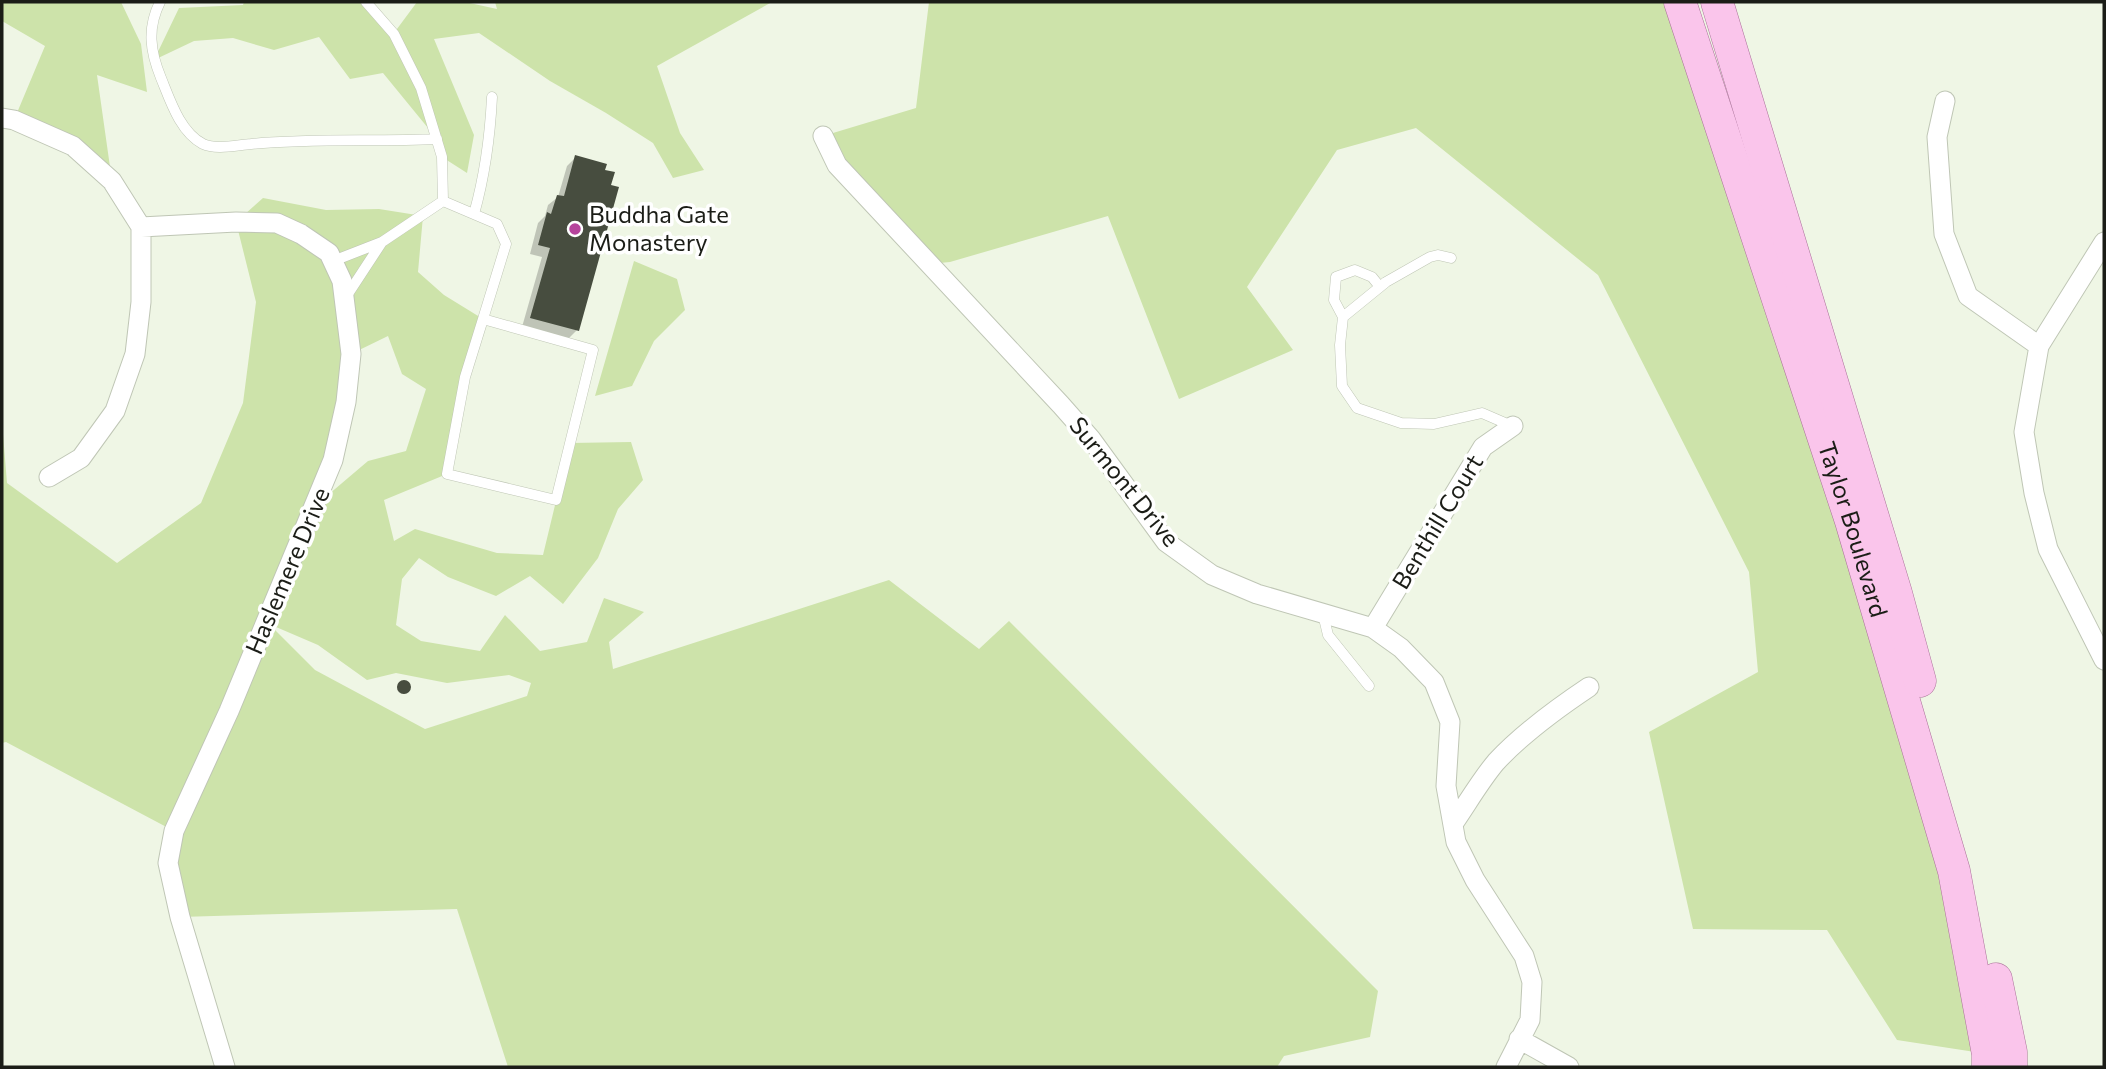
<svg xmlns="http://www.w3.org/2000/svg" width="2106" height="1069" viewBox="0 0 2106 1069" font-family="Commissioner,sans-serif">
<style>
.green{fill:#cde3aa;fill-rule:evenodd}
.shadow{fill:#0003}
.building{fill:#474d3f}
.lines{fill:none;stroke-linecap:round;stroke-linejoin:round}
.service-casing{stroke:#bfc6b5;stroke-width:11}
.minor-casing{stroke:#bfc6b5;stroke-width:21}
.primary-casing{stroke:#a97198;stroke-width:33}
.service{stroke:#fff;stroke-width:10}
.minor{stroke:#fff;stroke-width:19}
.primary{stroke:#fac5eb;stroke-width:32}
.poi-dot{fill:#b6439c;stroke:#fff;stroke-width:2.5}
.labels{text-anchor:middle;stroke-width:7;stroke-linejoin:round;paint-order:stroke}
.poi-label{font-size:24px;fill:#1b1d17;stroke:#fff;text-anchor:start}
.street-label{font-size:24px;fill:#1b1d17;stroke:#fff}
</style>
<rect width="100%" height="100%" fill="#eff6e5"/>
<path class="green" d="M2,2H121L141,44L147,92L97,75L112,181L14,120L45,46L2,21Z
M244,2H366L394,33L417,2H465L497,9L495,2H772L657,66L680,133L704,170L673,178L653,143L606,113L550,81L479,33L434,39L474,135L467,173L442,157L437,139L383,73L350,79L319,37L274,50L233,38L194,41L154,60L179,8L243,5Z
M929,2H1680L1851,521L1988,1054L1897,1040L1827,930L1693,929L1649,732L1758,672L1749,572L1598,275L1416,128L1337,150L1247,287L1293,350L1179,399L1108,216L950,262L929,264L823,136L916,108Z
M263,198L326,210L379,209L423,216L418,272L444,295L483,319L447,474L384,500L394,541L415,529L497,553L543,555L570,443L631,442L643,480L618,509L598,558L563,604L530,576L496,596L448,577L419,558L402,579L396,625L421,641L480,651L505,615L540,651L587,642L604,598L644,612L609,642L613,669L889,580L979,649L1009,621L1378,991L1370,1037L1284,1056L1277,1067H508L457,909L180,917L174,831L6,742L2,743V422L7,483L117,563L201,503L243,403L256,302L236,222ZM388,336L402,374L426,389L406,451L368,461L315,506L351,354ZM269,624L318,645L367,680L396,673L447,683L509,675L531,683L527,696L425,729L315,670Z
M634,261L677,279L685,310L654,341L632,386L595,396Z"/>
<path class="shadow" d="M576,157L577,330L568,339L522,327L542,257L530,254L538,223L545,216L548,205L558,197L567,166Z
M397 688a6 6 0 1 1 12 0a6 6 0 1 1-12 0Z"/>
<path class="building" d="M575,155L607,164L605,170L615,172L611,185L619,187L579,331L530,318L550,248L538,245L547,212L551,214L557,195L564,196Z
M397 687a7 7 0 1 1 14 0a7 7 0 1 1-14 0Z"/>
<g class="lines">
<g class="service-casing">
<path id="service" d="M160,2C147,28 150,51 161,78C170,100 180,132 203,144C216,150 237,145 251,144C313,138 375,142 437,139
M443,201L497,224L506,244L483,319
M474,214C485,175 490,137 492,97
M1451,258L1438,255L1430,257L1386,282L1343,317L1340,345L1342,386L1357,408L1401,423L1434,424L1482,413L1512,426
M333,261L382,242L443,201L442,157L421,88L394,34L366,2
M346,297L382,242
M1343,317L1334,300L1336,277L1355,270L1372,277L1380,287
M483,319L593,350L556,500L447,474L465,377Z
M1323,614L1328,635L1369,686"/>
</g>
<g class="minor-casing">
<path id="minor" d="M1945,101L1937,137L1944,234L1968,296L2039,346
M2,118L14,120L73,146L112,181L141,227V302L135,354L115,411L81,458L49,477
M823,136L837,165L1061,405L1091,439L1166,542L1212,575L1257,594L1373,628L1401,648L1434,682L1450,722L1446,786L1456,842L1475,880L1524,956L1532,982L1530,1020L1506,1067
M141,227L236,222L277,223L301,234L329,253L342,281L351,354L346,402L333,460L229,711L174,831L168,863L180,917L225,1067
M2104,242L2039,346L2024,432L2034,493L2048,549L2104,660
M1373,628L1483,447L1513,426
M1453,824C1467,804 1480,781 1496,762C1523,733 1556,709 1589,687
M1519,1039L1569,1067"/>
</g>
<g class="primary-casing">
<g id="primary">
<path id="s1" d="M1680,2L1851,521L1954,871L1988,1054V1067"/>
<path d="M1717,2L1896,593L1920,681"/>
<path d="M1996,979L2011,1052V1067"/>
</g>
</g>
<use href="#service" class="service"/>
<use href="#minor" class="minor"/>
<use href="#primary" class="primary"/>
</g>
<circle class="poi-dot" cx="575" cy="229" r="7"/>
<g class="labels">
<g class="poi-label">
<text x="589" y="223">Buddha Gate<tspan x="589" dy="28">Monastery</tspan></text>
</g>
<g class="street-label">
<text transform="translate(1124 482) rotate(51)" y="8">Surmont Drive</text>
<text transform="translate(1438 522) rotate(-59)" y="8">Benthill Court</text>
<text dy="8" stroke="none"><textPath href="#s1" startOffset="555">Taylor Boulevard</textPath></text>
<text transform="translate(288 571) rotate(-67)" y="8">Haslemere Drive</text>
</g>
</g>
<rect width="2106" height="1069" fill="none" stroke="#1b1d17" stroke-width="7"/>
</svg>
